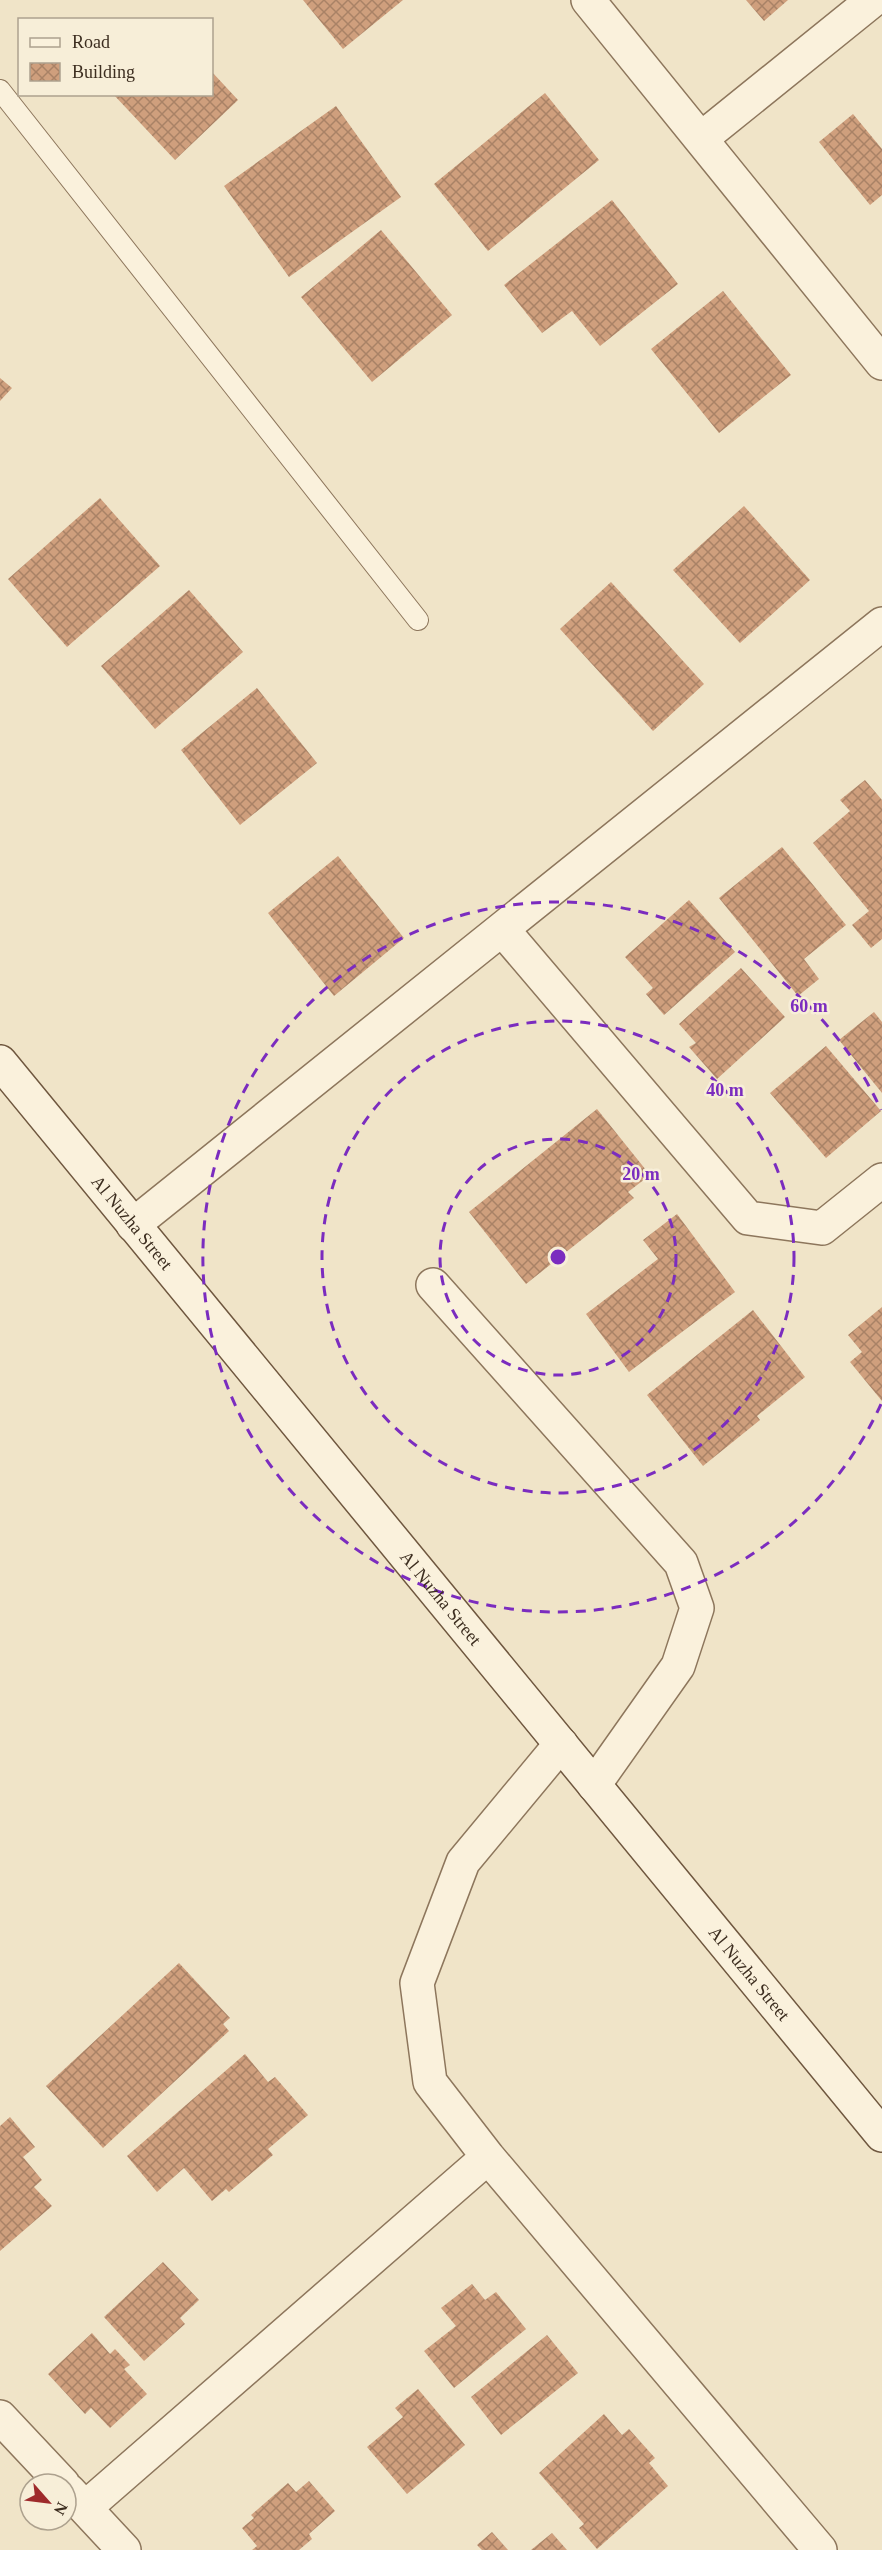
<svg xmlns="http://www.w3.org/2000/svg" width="882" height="2550" viewBox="0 0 882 2550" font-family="'Times New Roman',serif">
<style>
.building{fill:url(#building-cross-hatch)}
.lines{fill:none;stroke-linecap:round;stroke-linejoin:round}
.service-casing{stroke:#8d765c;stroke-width:22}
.minor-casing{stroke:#8d765c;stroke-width:36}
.secondary-casing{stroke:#6f573f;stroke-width:36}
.service{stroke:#faf1dc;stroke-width:20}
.minor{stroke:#faf1dc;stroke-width:33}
.secondary{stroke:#faf1dc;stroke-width:33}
.ring{fill:none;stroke:#7b2cbf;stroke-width:3;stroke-dasharray:10 8}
.labels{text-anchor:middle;stroke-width:5;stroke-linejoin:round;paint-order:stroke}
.street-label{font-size:18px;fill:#3d2e20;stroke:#f7eed8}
.centre{fill:#7b2cbf;stroke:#f7eed8;stroke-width:3}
.ring-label{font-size:18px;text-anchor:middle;font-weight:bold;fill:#7b2cbf;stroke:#f7eed8;stroke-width:5;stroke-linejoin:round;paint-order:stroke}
</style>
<defs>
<pattern id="building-cross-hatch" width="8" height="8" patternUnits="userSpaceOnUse" patternTransform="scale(1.5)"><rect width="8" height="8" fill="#cf9f7d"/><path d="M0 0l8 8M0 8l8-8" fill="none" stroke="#a98266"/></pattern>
</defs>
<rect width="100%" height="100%" fill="#f0e4c8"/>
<path class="building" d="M303,0H403L343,49Z
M746,0H788L764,21Z
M212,72L238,100L175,160L113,94H212Z
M545,93L599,160L488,251L434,184Z
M336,106L401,197L289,277L224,186Z
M853,114L882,149V195L870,205L819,142Z
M612,200L678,284L600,346L572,311L542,333L504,285Z
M381,230L452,315L372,382L301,297Z
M723,291L791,375L719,433L651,349Z
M0,378L12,388L0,401Z
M100,498L160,566L67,647L8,579Z
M744,506L810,580L740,643L673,570Z
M611,582L704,684L653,731L560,629Z
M189,590L243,652L155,729L101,666Z
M257,688L317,763L240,825L181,750Z
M865,780L882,800V939L871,948L852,925L869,911L813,843L850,811L840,800Z
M782,847L846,925L804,959L819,979L798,996L719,898Z
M338,856L404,938L334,996L268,913Z
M689,900L735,952L664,1015L646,994L653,988L625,957Z
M741,968L785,1017L717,1079L689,1047L696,1043L679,1024Z
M874,1012L882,1022V1093L839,1040Z
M826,1046L881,1111L826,1158L770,1093Z
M597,1109L650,1175L628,1192L634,1198L526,1284L469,1212Z
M677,1214L735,1292L629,1372L586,1314L658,1259L643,1240Z
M882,1307V1401L850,1362L862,1352L848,1335Z
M753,1310L805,1377L757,1416L760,1420L703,1466L647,1395Z
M179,1963L230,2018L223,2024L229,2031L103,2148L46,2086Z
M245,2054L268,2082L275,2077L308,2115L268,2149L273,2155L229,2192L226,2189L212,2201L184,2168L157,2192L127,2156Z
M10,2117L35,2147L23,2157L42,2180L34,2187L52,2206L0,2251V2126Z
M163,2262L199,2300L180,2318L185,2324L144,2361L104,2317Z
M472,2284L485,2300L496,2292L526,2329L454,2388L424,2351L456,2326L441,2308Z
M92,2333L110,2354L115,2349L130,2365L124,2369L147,2394L110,2428L91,2408L85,2414L48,2374Z
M547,2335L578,2373L501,2435L471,2397Z
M418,2389L465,2445L407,2494L367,2447L403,2417L395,2408Z
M604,2414L622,2435L629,2429L655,2458L649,2463L668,2486L597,2549L579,2528L584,2524L539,2473Z
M309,2481L335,2511L309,2534L312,2539L299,2550H252L257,2546L242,2528L254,2518L251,2515L288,2483L296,2492Z
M492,2532L508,2550H482L477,2545Z
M552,2533L567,2550H531Z"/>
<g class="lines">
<g class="service-casing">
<path id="service" d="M0,90L418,620"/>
</g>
<g class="minor-casing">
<path id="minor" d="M588,0L882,363
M702,138L873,0
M502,929L748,1218L822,1228L882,1180
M133,1225L882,624
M433,1285L681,1563L697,1608L678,1666L594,1785
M561,1744L463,1862L417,1983L430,2082L488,2157L820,2550
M0,2417L63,2484
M69,2491L124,2550
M85,2508L488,2157"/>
</g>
<g class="secondary-casing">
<g id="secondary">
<path id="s1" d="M0,1062L882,2135"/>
</g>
</g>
<use href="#service" class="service"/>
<use href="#minor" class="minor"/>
<use href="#secondary" class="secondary"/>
</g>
<g class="ring">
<circle cx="558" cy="1257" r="118"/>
<circle cx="558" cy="1257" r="236"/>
<path d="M881 1404A355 355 0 1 1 881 1110"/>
</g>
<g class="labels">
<g class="street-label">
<text dy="6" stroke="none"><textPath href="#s1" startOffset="208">Al Nuzha Street</textPath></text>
<text dy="6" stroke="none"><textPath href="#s1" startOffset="694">Al Nuzha Street</textPath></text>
<text dy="6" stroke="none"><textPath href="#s1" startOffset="1180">Al Nuzha Street</textPath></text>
</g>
</g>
<circle cx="558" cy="1257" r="9" class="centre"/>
<g class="ring-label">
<text x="809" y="1012">60 m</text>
<text x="725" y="1096">40 m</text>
<text x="641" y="1180">20 m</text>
</g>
<rect x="18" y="18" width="195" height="78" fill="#f7eed8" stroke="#ada18e" stroke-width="1.5"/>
<rect x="30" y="38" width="30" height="9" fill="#faf1dc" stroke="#ada18e" stroke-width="1.5"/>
<text x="72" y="48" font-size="18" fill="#3d2e20">Road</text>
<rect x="30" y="63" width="30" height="18" fill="url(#building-cross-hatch)" stroke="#ada18e" stroke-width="1.5"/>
<text x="72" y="78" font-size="18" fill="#3d2e20">Building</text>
<g transform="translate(48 2502) rotate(118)"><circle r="28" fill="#f7eed8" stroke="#ada18e" stroke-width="1.5"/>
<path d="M0-4.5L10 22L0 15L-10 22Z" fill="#9e2a2b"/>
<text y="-9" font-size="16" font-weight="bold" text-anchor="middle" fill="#3d2e20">N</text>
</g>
</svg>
